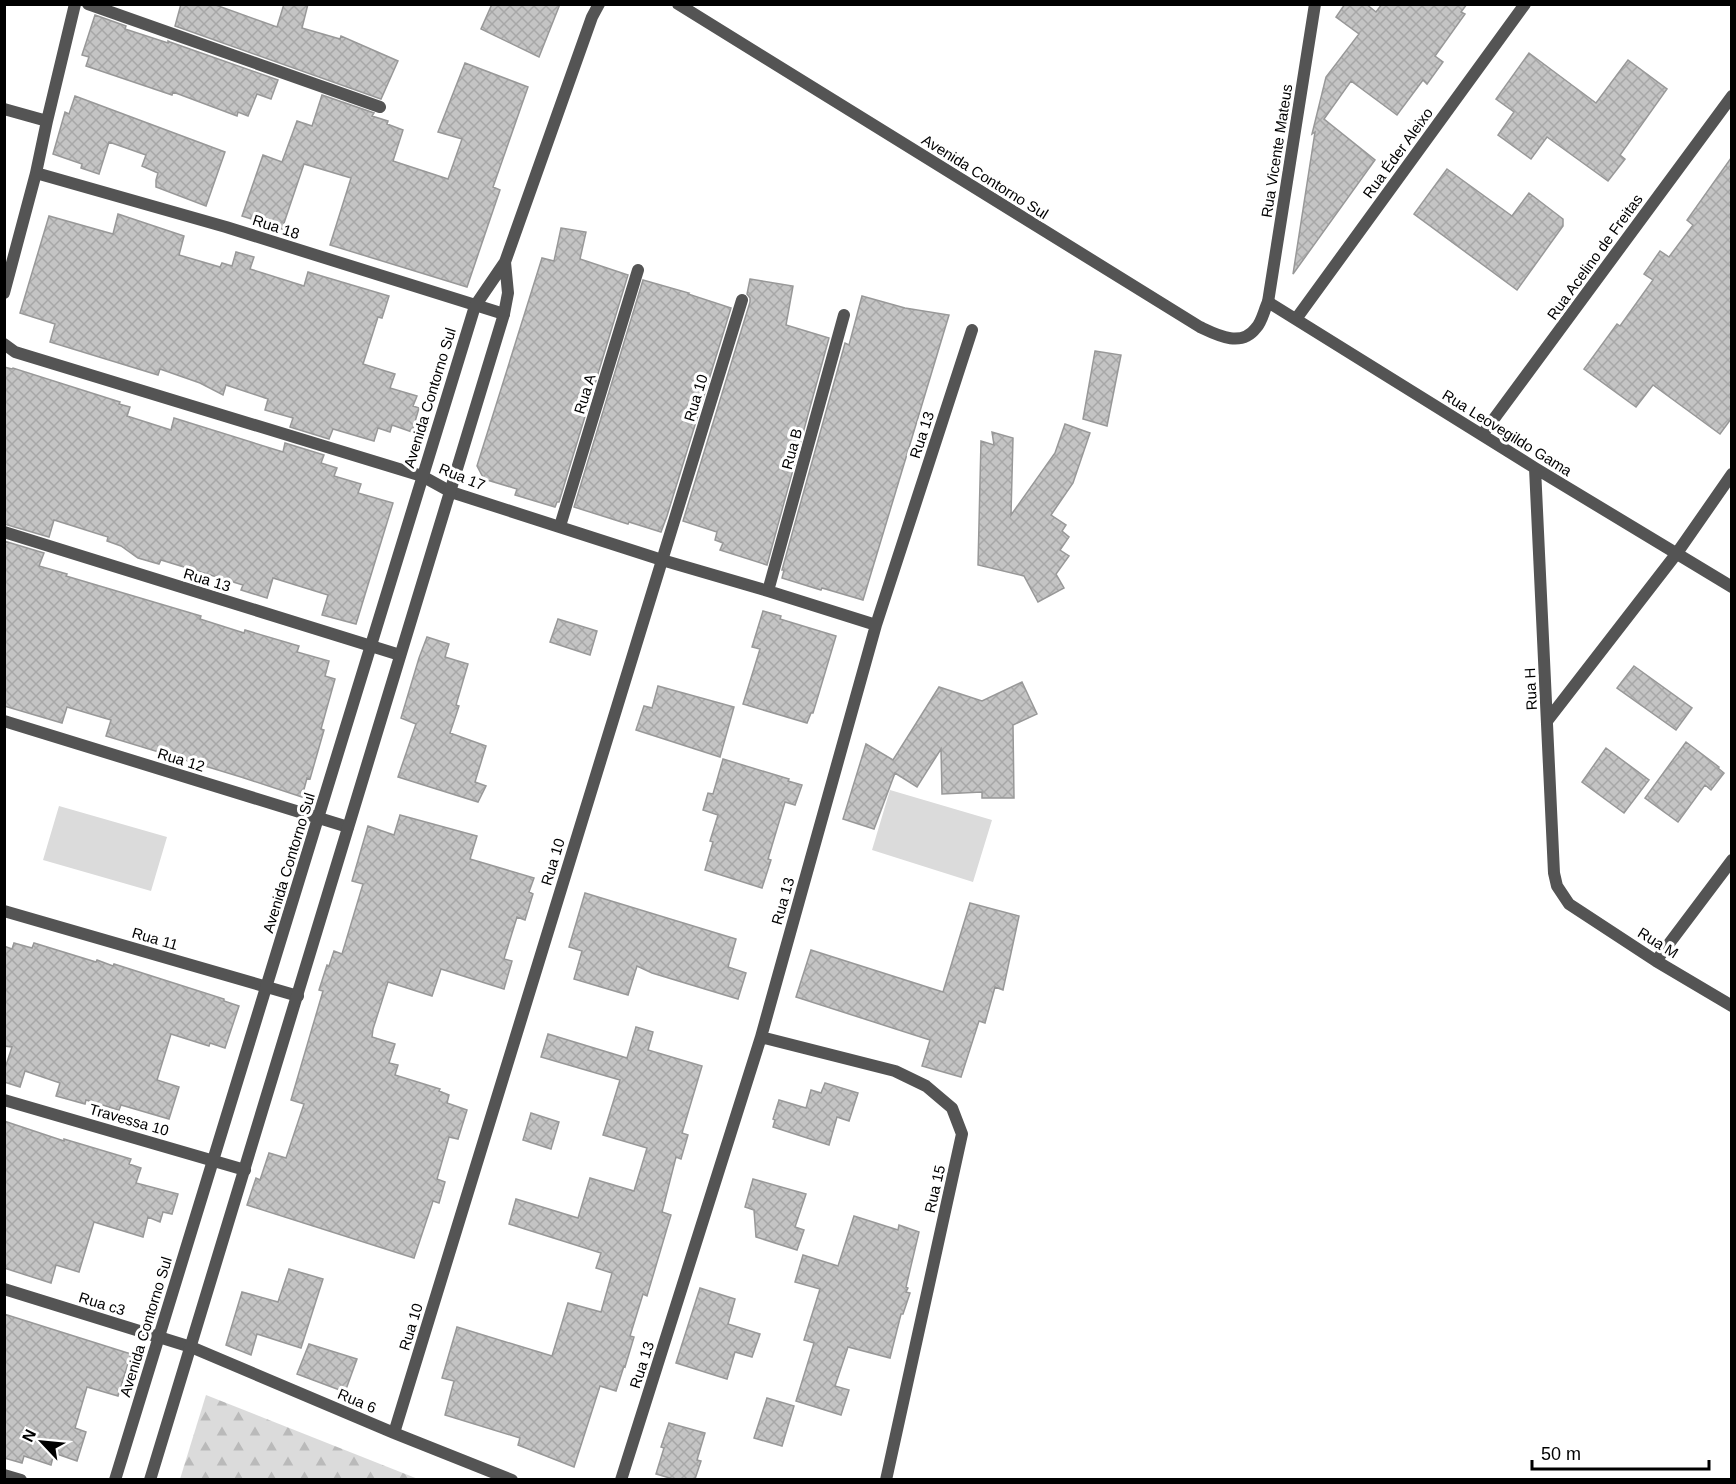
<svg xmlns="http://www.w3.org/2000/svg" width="1736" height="1484" viewBox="0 0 1736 1484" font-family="Helvetica,sans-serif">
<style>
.forest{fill:url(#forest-firs)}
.pitch{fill:#dbdbdb}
.building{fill:url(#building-cross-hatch);stroke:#989898;stroke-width:1.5}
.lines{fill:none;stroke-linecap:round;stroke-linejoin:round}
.minor{stroke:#545454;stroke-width:12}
.tertiary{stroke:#545454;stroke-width:12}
.labels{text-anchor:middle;stroke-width:6;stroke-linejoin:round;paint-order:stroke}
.street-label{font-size:15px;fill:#000;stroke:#fff}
</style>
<defs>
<pattern id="forest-firs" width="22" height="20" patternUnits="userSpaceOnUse" patternTransform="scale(1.5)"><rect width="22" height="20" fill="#dbdbdb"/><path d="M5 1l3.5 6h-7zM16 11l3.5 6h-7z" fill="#bababa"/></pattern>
<pattern id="building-cross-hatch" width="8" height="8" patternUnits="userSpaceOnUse" patternTransform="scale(1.5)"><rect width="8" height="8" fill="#c4c4c4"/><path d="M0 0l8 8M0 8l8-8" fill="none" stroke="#a7a7a7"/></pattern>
</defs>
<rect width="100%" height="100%" fill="#fff"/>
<path class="forest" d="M206,1395L418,1479H180Z"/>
<path class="pitch" d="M890,790L992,820L973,882L872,850Z
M59,806L167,837L151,891L43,860Z"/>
<path class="building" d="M181,4H213L277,27L284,4H308L302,28L340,39L341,36L398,61L381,99L175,26Z
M492,4H560L539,57L481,29Z
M1345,4H1366L1376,12L1382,4H1467L1461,12L1465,14L1435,56L1443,62L1427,84L1423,80L1397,115L1351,81L1324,119L1375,160L1293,274L1315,132L1312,134L1326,77L1359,34L1336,17Z
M95,15L126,26L125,29L168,43V41L170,42L278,80L271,99L257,94L248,116L238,112L237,116L173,92L172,95L86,66L89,57L82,55Z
M1529,53L1596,103L1628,60L1667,89L1620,155L1625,159L1608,181L1547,137L1531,159L1498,135L1514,112L1496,99Z
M465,63L528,87L493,187L500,190L467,287L330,245L351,178L304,164L282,229L242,216L263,155L282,162L297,121L312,126L322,95L374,113L372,116L388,121L387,124L403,130L393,161L448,179L462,139L438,132Z
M75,96L225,152L206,206L156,187V180L158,173L142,166L146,155L109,142L99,174L81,168L82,164L53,154L65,112L69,114Z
M1731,158V419L1720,434L1653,385L1636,407L1584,369L1617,324L1620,326L1653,280L1644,274L1660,251L1669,257L1693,225L1687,220Z
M1447,169L1512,216L1529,193L1563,219V226L1517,290L1414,214Z
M118,214L184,236L179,255L220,267L222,263L232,266L236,252L254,257L250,269L304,286L308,272L389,296L382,318L378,317L363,364L395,374L390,388L417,396L413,406L419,408L412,432L392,425L390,432L378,428L374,441L333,429L329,439L290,427L293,418L265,410L268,399L226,385L223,395L200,383L160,369L158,375L50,342L55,324L20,313L49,216L113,234Z
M561,228L586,232L580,259L628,275L559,502H557L555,507L515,495L517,489L484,479L477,466L542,258L554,261Z
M750,279L793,286L786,325L829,338L767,565L720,550L723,543L715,540L717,532L683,521L750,302V298L747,294Z
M643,280L689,293L688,294L731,308L667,516L661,532L629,522L628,524L574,507Z
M862,296L905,308L949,315L863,600L822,588L821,590L782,578L784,570H782L845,343L849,345Z
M1095,351L1121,355L1107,426L1083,419Z
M4,367L12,369L13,368L120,402L119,404L130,407L127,416L171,430L174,418L283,452L285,443L324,455L321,463L337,468L334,476L361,484L358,493L393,503L356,624L322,615L328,595L273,578L267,598L241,590L243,585L161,560L159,564L138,558L121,546L107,541L108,537L54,520L49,537L4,524Z
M1065,424L1090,433L1073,483L1051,515L1066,525L1062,531L1069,537L1060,550L1069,556L1056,574L1064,588L1038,602L1024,576L978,565L981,441L994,445L992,432L1013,438L1011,515L1055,453Z
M4,541L44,553L39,566L67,574L66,576L201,616L200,619L244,633L245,630L299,646L297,652L329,661L325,676L335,679L321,729L324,730L310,779L307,778L302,797L241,777L106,736L111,720L67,707L62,723L4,706Z
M763,611L781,616L780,619L836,636L813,713H811L807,723L743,704L760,649L752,647Z
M558,619L597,631L590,655L550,642Z
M427,637L449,644L445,657L468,664L456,705L459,706L450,733L486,746L475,782L486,786L478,802L398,777L416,724L401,718L419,658Z
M1634,666L1692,708L1676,730L1617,688Z
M1022,682L1037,714L1013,725L1014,798H982V792L942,794L941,749L917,787L895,773L874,829L843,819L866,744L893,760L939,687L982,701Z
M658,686L734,707L720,757L636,730L644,706L652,708Z
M1686,742L1719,767L1718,768L1724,773L1711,790L1705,785L1678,822L1645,798Z
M1606,748L1649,780L1624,813L1582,782Z
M723,759L789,779L788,781L802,785L795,805L785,802L768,859L771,860L762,888L705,870L713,842L710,841L718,815L703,810L708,793L713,794Z
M400,815L477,836L470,859L534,878L529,892L533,894L525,920L517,917L504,959L512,961L504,989L441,969L432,996L388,982L373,1029L372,1037L395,1044L389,1063L398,1065L395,1075L440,1089L439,1091L449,1095L447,1103L467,1110L458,1139L449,1137L437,1179L445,1182L439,1203L433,1201L414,1258L247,1205L256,1178L260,1180L269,1153L286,1158L304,1104L291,1100L323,991L319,990L327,965L329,966L334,951L342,954L363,884L352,881L368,826L394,835Z
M585,893L736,939L728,967L746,973L738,999L652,973L637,966L628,995L574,979L582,951L569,947Z
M970,903L1019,916L1003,990L995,987L985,1023L979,1021L961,1077L922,1066L930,1040L796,997L811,950L943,992Z
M14,943L32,948L34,943L96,962L97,960L113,966L114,964L224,999V1001L239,1006L225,1048L210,1043L209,1046L171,1034L157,1080L179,1087L169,1119L121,1105L119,1110L86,1100L85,1104L56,1096L60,1083L25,1071L20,1087L4,1082V1071L12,1047L4,1046V946L12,949Z
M636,1027L653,1032L648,1050L702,1066L682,1133L688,1135L681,1159L676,1157L662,1212L671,1215L647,1296L643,1294L630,1336L634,1337L625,1367L624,1366L616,1391L600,1386L574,1467L518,1445L520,1438L445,1415L454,1381L442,1378L457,1327L552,1356L568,1303L601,1312L612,1273L596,1268L601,1253L509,1224L516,1199L578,1218L590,1178L634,1191L647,1148L603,1135L620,1080L541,1057L548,1034L627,1058Z
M825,1083L858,1093L849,1121L837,1117L829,1145L773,1127L775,1120L773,1119L779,1100L806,1108L811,1090L821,1093Z
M531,1113L559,1122L551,1149L523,1140Z
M4,1121L64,1141V1139L131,1159L129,1164L141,1168L136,1183L178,1194L172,1214L163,1212L160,1222L148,1217L143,1237L94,1222L79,1272L56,1265L51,1283L4,1268Z
M753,1179L806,1194L795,1227L804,1230L797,1250L756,1237L754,1210L745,1207Z
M854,1216L898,1230L899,1225L919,1232L906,1287L908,1288L906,1292L910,1293L903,1314H901L890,1358L848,1347L835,1386L849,1390L841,1415L796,1401L814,1343L804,1340L820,1289L795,1282L803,1255L838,1266Z
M289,1269L323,1279L301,1348L257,1334L251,1355L226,1345L242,1292L278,1302Z
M700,1288L735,1299L728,1324L760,1334L752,1357L735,1352L727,1379L676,1363Z
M4,1314L131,1354L118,1396L87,1387L75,1428L86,1432L77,1461L54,1453L51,1465L24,1456L22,1463L4,1458Z
M309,1344L357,1359L345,1392L297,1374Z
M767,1398L794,1406L782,1446L754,1438Z
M669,1423L705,1433L697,1460L701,1461L695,1479H673L656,1474L664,1448L661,1447Z"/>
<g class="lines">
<path class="minor" d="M88,4L380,107
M4,109L47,121
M36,173L226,227L504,314
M4,293L36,173L47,121L75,4
M1268,302L1535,468L1732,587
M1296,319L1525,4
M4,344L15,352L422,476L451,492L662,560L768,591L876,625
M1482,435L1732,96
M1535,468L1554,873L1557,886L1569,904L1656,961L1732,1006
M560,526L638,270
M4,532L400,655
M768,591L844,315
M4,721L348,827
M1547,721L1677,553L1732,474
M4,911L298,996
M1656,961L1732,860
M761,1037L895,1071L926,1086L952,1108L962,1134L886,1480
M4,1100L245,1170
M4,1289L191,1347L394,1433L512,1480
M394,1433L742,300
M4,1475L21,1480
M621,1480L761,1037L876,625L972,330"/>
<path class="tertiary" d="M678,4L1200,327C1217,335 1241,348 1256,328C1262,322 1264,310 1268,302L1315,4
M115,1480L475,306L505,262L592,17L599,4
M150,1480L504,314L508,293L505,262"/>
</g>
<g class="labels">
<g class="street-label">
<text transform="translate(1277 151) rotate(-81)" y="5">Rua Vicente Mateus</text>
<text transform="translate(1398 153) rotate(-54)" y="5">Rua Éder Aleixo</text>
<text transform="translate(985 177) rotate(32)" y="5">Avenida Contorno Sul</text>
<text transform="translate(276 227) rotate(18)" y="5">Rua 18</text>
<text transform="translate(1595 257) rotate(-54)" y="5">Rua Acelino de Freitas</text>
<text transform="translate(585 394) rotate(-73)" y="5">Rua A</text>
<text transform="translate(430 398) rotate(-73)" y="5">Avenida Contorno Sul</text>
<text transform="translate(696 398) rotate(-73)" y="5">Rua 10</text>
<text transform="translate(1507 433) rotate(32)" y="5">Rua Leovegildo Gama</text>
<text transform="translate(922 435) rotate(-72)" y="5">Rua 13</text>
<text transform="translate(792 449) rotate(-75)" y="5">Rua B</text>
<text transform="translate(462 477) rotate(22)" y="5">Rua 17</text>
<text transform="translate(207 580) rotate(17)" y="5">Rua 13</text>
<text transform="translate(1531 689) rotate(-93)" y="5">Rua H</text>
<text transform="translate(181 760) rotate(17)" y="5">Rua 12</text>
<text transform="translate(553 862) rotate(-73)" y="5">Rua 10</text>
<text transform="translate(289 863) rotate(-73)" y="5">Avenida Contorno Sul</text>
<text transform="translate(783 901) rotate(-74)" y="5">Rua 13</text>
<text transform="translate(155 939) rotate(16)" y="5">Rua 11</text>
<text transform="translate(1658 943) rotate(32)" y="5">Rua M</text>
<text transform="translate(129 1120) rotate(16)" y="5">Travessa 10</text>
<text transform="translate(935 1189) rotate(-77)" y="5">Rua 15</text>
<text transform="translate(102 1304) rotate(17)" y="5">Rua c3</text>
<text transform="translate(146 1327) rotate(-73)" y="5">Avenida Contorno Sul</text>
<text transform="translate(411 1327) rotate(-73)" y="5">Rua 10</text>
<text transform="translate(642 1365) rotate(-72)" y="5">Rua 13</text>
<text transform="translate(357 1401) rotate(23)" y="5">Rua 6</text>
</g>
</g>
<rect width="1736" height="1484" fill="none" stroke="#000000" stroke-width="12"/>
<g transform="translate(42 1442) rotate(296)" stroke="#ffffff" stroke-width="4.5" paint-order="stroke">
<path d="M0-4.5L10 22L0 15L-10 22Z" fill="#000000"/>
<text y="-9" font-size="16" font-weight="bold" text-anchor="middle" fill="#000000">N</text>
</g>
<path d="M1532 1460v9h177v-9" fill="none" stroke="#000000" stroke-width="3"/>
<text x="1541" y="1460" font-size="18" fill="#000000" stroke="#ffffff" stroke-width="4.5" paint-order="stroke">50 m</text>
</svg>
